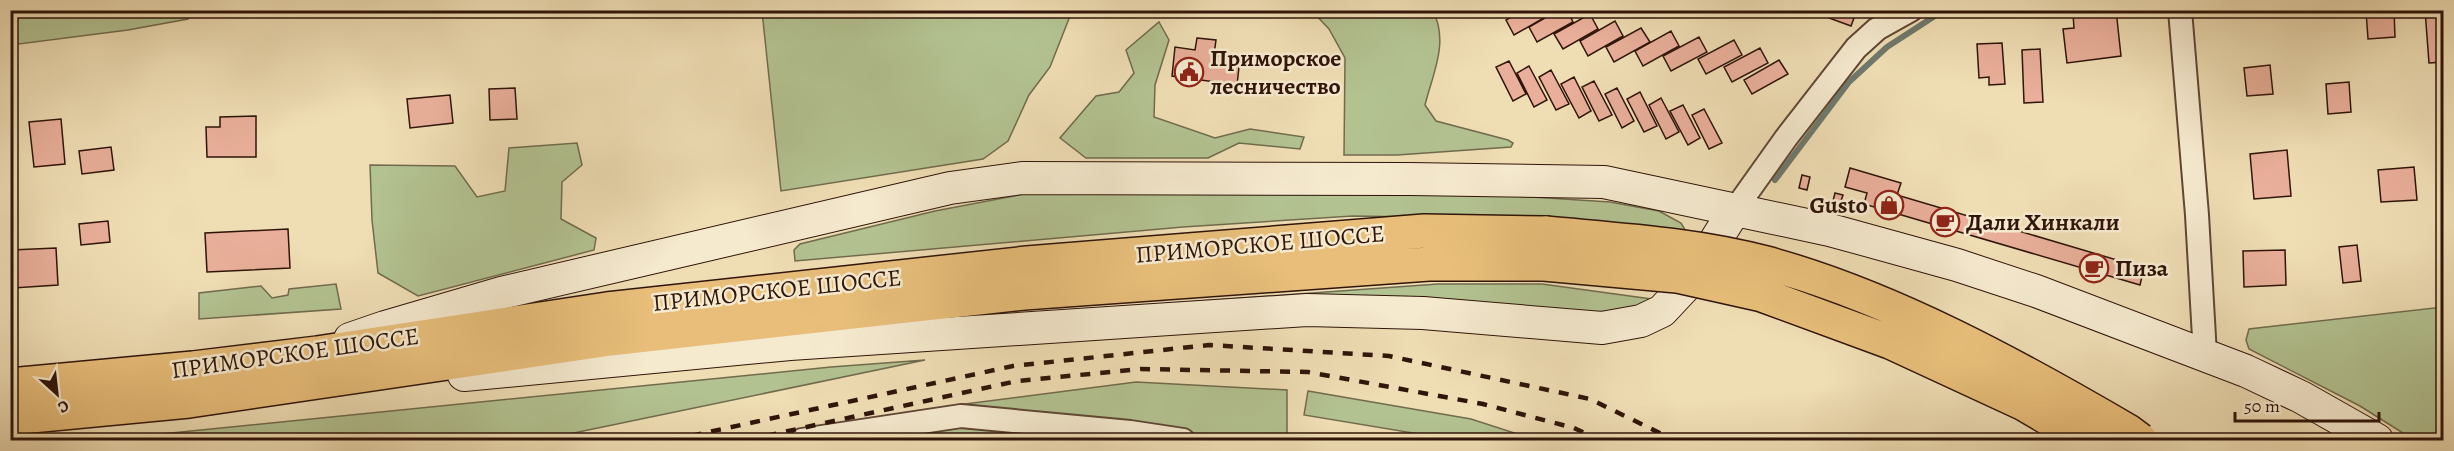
<svg xmlns="http://www.w3.org/2000/svg" width="2454" height="451" viewBox="0 0 2454 451" font-family="Alegreya,serif">
<style>
.green{fill:#b3c291;stroke:#716b4d;stroke-width:1.5}
.lines{fill:none;stroke-linecap:round;stroke-linejoin:round}
.stream{stroke:#6f796b;stroke-width:6}
.building{fill:#e9af9a;stroke:#2f1409;stroke-width:1.5}
.street-casing{stroke:#5f4634;stroke-width:26}
.secondary-casing{stroke:#2f1409;stroke-width:34}
.primary-casing{stroke:#2f1409;stroke-width:36}
.street{stroke:#f5e9ce;stroke-width:22}
.secondary{stroke:#f5e9ce;stroke-width:32}
.primary{stroke:#e8be7a;stroke-width:33}
.rail{stroke:#2f1409;stroke-width:4.5;stroke-dasharray:10 10;stroke-linecap:butt}
.primary-bridge-casing{stroke:#2f1409;stroke-width:36;stroke-linecap:butt}
.primary-bridge{stroke:#e8be7a;stroke-width:33}
.labels{text-anchor:middle;stroke-width:5;stroke-linejoin:round;paint-order:stroke}
.poi-label{font-size:24px;font-weight:bold;fill:#2f1409;stroke:#f5e9ce;text-anchor:start}
.street-label{font-size:24px;fill:#2f1409;stroke:#f5e9ce}
</style>
<rect width="100%" height="100%" fill="#efddb4"/>
<filter id="stains"><feTurbulence type="fractalNoise" baseFrequency=".00333" numOctaves="4"/><feColorMatrix values="0 0 0 0 .2 0 0 0 0 .09 0 0 0 0 .02 0 0 0 .5 -.17"/></filter>
<radialGradient id="worn" r=".72"><stop offset=".6" stop-color="#630" stop-opacity="0"/><stop offset="1" stop-color="#630" stop-opacity=".3"/></radialGradient>
<path class="green" d="M10,11L11,10L192,11L188,19L128,30L11,45Z
M762,11V10L1072,11L1050,67L1029,95L1008,141L983,159L781,191Z
M1312,11H1433C1449,42 1433,73 1425,105L1436,121L1508,140L1513,143L1511,147L1397,155H1344L1345,58L1329,29Z
M1159,22L1169,40L1155,85L1154,117L1215,138L1250,129L1304,137L1300,149L1239,143L1208,158H1086L1060,138L1096,96L1119,92L1134,73L1126,50Z
M577,143L582,165L562,182L561,219L596,238L594,250L418,296L378,273L372,220L370,165L455,166L477,197L505,191L509,148Z
M1024,194H1484L1610,202L1659,211L1681,223L1689,236L1547,219L1353,216L1183,227L795,261L794,250L800,244L935,211Z
M336,284L341,309L199,319V293L261,286L272,298L288,295L289,289Z
M1438,284H1542L1659,300L1637,315L817,328Z
M2443,307V440H2414L2360,406L2249,349L2246,340L2249,329Z
M925,360L540,440H101L831,367Z
M1136,382L1287,390V438C1233,451 1176,430 1122,423C1068,415 1012,411 957,405Z
M1308,391L1471,419L1536,440H1455L1304,415Z
M955,423L1062,440H882Z"/>
<g class="lines">
<path class="stream" d="M1775,180L1849,82L1887,47L1944,10"/>
</g>
<path class="building" d="M1523,10H1547L1549,15L1514,35L1506,20Z
M1559,10H1567L1573,22L1537,42L1529,27Z
M1823,10H1857L1851,26L1821,15Z
M2116,10L2121,56L2067,63L2063,29L2074,28L2073,14Z
M2290,10H2346L2347,13L2290,15Z
M2394,10L2395,37L2368,39L2366,11Z
M2425,10H2444V62L2429,63Z
M1590,14L1598,29L1563,49L1554,34Z
M1615,21L1623,36L1588,56L1580,41Z
M1641,28L1650,42L1614,62L1606,47Z
M1671,31L1679,46L1643,66L1635,51Z
M1699,37L1707,52L1671,71L1663,56Z
M1197,38L1216,40L1214,55L1240,58L1237,85L1172,76L1175,47L1195,50Z
M1734,40L1742,55L1706,74L1698,59Z
M2002,43L2005,84L1989,85V77L1979,78L1977,44Z
M1760,48L1768,63L1732,82L1724,67Z
M2040,49L2043,102L2024,103L2022,50Z
M1779,60L1788,74L1752,94L1744,80Z
M1509,61L1526,94L1513,101L1496,67Z
M2270,65L2273,94L2247,96L2244,68Z
M1529,66L1547,100L1534,107L1517,73Z
M1551,70L1569,104L1556,110L1539,77Z
M1574,77L1591,111L1579,118L1561,84Z
M1594,81L1612,115L1599,121L1582,87Z
M2349,82L2351,112L2328,114L2326,84Z
M515,88L517,119L490,120L489,89Z
M1617,88L1634,121L1622,128L1605,94Z
M1640,92L1657,126L1644,132L1627,99Z
M450,95L453,123L410,128L407,99Z
M1661,98L1679,132L1666,139L1649,105Z
M1683,105L1700,138L1688,145L1670,111Z
M1704,109L1722,143L1709,149L1692,115Z
M256,116V157H207L206,127H220V117Z
M61,119L65,164L34,167L29,122Z
M111,147L114,170L82,174L79,151Z
M2287,150L2291,196L2254,199L2250,154Z
M2414,167L2417,200L2381,202L2378,170Z
M1850,168L1901,183L1897,195L2144,268L2140,285L1864,204L1867,193L1845,187Z
M1802,175L1810,177L1807,190L1799,188Z
M1835,193L1843,195L1839,207L1832,205Z
M108,221L110,242L81,245L79,224Z
M288,229L290,268L207,272L205,233Z
M2357,245L2361,281L2343,283L2339,247Z
M56,248L58,285L13,288L11,250Z
M2285,250L2286,285L2244,287L2243,251Z"/>
<g class="lines">
<g class="street-casing">
<path id="street" d="M2180,10L2197,215L2205,355
M1734,211L1786,138L1856,48L1877,29L1911,10
M802,440L961,416L1130,432L1183,440"/>
</g>
<g class="secondary-casing">
<path id="secondary" d="M350,339L385,327L501,293L950,188L1022,178L1410,179L1604,182L1830,230L1957,265L2036,291L2246,371L2301,397L2377,440
M464,375L790,344L1307,310L1423,313L1602,328L1641,321L1662,311L1691,280L1734,211"/>
</g>
<g class="primary-casing">
<path id="primary" d="M10,385L193,368L317,353L607,309L1027,263L1424,231L1546,233
M10,418L189,401L610,339L1024,293L1429,264H1544"/>
</g>
<use href="#street" class="street"/>
<use href="#secondary" class="secondary"/>
<use href="#primary" class="primary"/>
<path class="rail" d="M672,440L1013,366L1209,345L1389,356L1590,399L1674,440
M747,440L1017,381L1141,369L1308,372L1483,404L1574,428L1600,440"/>
<g class="primary-bridge-casing">
<path id="primary-bridge" d="M1546,233C1620,240 1695,244 1766,263C1891,297 2017,366 2128,431L2140,440
M1544,264L1677,276L1762,295L1890,342L2024,404L2085,440"/>
</g>
<use href="#primary-bridge" class="primary-bridge"/>
</g>
<defs>
<g id="civic-ring" transform="scale(1.5)"><circle r="9.5" fill="#f5e9ce" stroke="#8f2418" stroke-width="1.5"/><path d="M-.6-6.5H3V-4.5H.6V-3L4-1V1h2V6H-6V1h2V-1L-.6-3ZM-1.2 2.5V6h2.4V2.5Z" fill="#8f2418"/></g>
<g id="shop-ring" transform="scale(1.5)"><circle r="9.5" fill="#f5e9ce" stroke="#8f2418" stroke-width="1.5"/><path d="M-5-2.5h2.3a2.7 3.5 0 0 1 5.4 0H5L5.5 6h-11ZM-1.5-2.5h3a1.5 2.3 0 0 0-3 0Z" fill="#8f2418"/></g>
<g id="cafe-ring" transform="scale(1.5)"><circle r="9.5" fill="#f5e9ce" stroke="#8f2418" stroke-width="1.5"/><path d="M-5.5-4.5H6V0H3Q3 3.5 0 3.5H-2.5Q-5.5 3.5-5.5 0ZM3-3.2v2h1.7v-2ZM-6 4.5H4V6H-6Z" fill="#8f2418"/></g>
</defs>
<g fill-rule="evenodd">
<use href="#civic-ring" x="1189" y="72"/>
<use href="#shop-ring" x="1889" y="205"/>
<use href="#cafe-ring" x="1945" y="222"/>
<use href="#cafe-ring" x="2094" y="268"/>
</g>
<g class="labels">
<g class="poi-label">
<text x="1210" y="66">Приморское<tspan x="1210" dy="28">лесничество</tspan></text>
<text x="1868" y="213" text-anchor="end">Gusto</text>
<text x="1966" y="230">Дали Хинкали</text>
<text x="2115" y="276">Пиза</text>
</g>
<g class="street-label">
<text transform="translate(1260 244) rotate(-5)" y="8">ПРИМОРСКОЕ ШОССЕ</text>
<text transform="translate(777 290) rotate(-6)" y="8">ПРИМОРСКОЕ ШОССЕ</text>
<text transform="translate(295 353) rotate(-8)" y="8">ПРИМОРСКОЕ ШОССЕ</text>
</g>
</g>
<rect width="2454" height="451" fill="none" stroke="#efddb4" stroke-width="36"/>
<rect x="12" y="12" width="2430" height="427" fill="none" stroke="#2f1409" stroke-width="3"/>
<rect x="18" y="18" width="2418" height="415" fill="none" stroke="#2f1409" stroke-width="1.5"/>
<g transform="translate(57 394) rotate(153)" stroke="#f5e9ce" stroke-width="4.5" paint-order="stroke">
<path d="M0-4.5L10 22L0 15L-10 22Z" fill="#2f1409"/>
<text y="-9" font-size="16" font-weight="bold" text-anchor="middle" fill="#2f1409">С</text>
</g>
<path d="M2235 412v9h144v-9" fill="none" stroke="#2f1409" stroke-width="3"/>
<text x="2244" y="412" font-size="18" fill="#2f1409" stroke="#f5e9ce" stroke-width="4.5" paint-order="stroke">50 m</text>
<rect width="100%" height="100%" filter="url(#stains)"/>
<rect width="100%" height="100%" fill="url(#worn)"/>
</svg>
